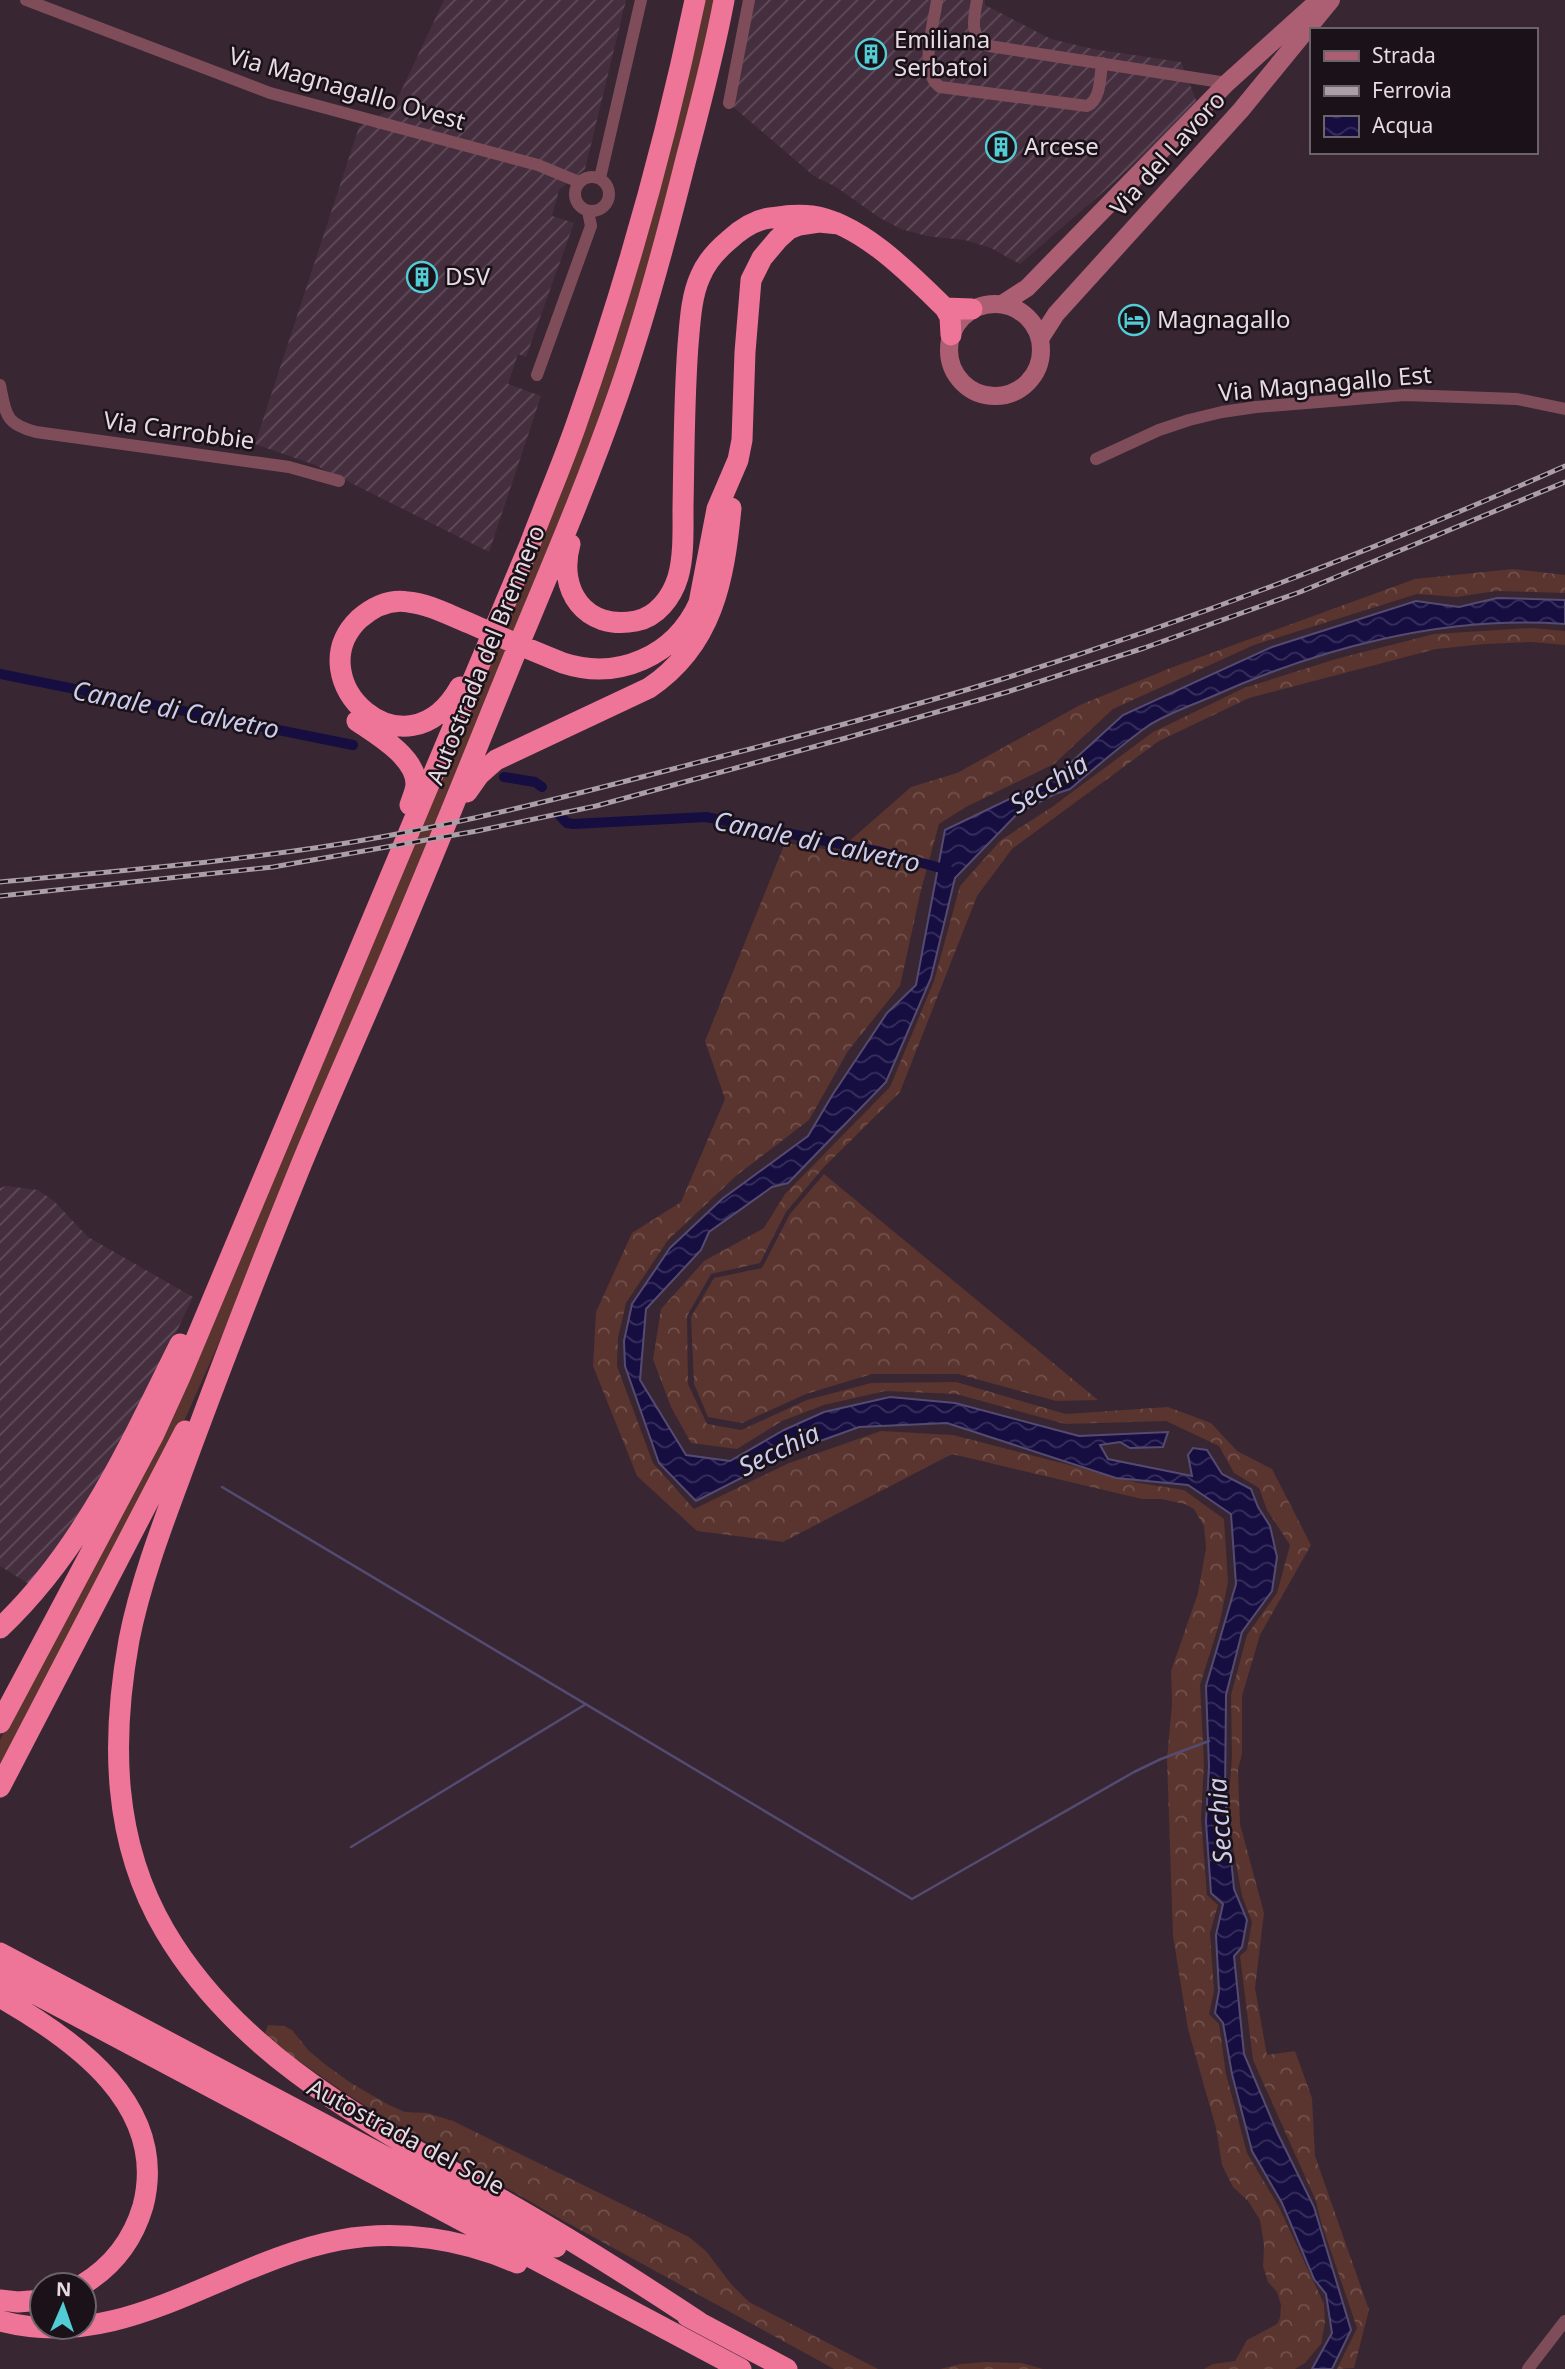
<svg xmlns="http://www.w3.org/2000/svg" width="1565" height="2369" viewBox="0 0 1565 2369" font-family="'Noto Sans',sans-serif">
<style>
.industrial{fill:url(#industrial-furrows)}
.grass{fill:#5a342e}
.forest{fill:url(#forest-crowns)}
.water{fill:url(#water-waves);stroke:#554b72;stroke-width:2}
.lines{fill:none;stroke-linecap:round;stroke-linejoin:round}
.stream{stroke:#554b72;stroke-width:2.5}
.canal{stroke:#160d41;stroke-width:10}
.street{stroke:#7f4d5a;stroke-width:12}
.secondary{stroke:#ac5e73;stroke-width:18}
.highway{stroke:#ee7598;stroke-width:21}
.rail-casing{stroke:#ac9ea7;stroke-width:5}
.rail{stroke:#1a1218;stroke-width:2.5;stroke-dasharray:8;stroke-linecap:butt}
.labels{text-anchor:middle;stroke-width:5;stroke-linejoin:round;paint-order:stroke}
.poi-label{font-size:24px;fill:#e7dbe3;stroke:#1a1218;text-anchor:start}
.street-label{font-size:24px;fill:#e7dbe3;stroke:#1a1218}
.water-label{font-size:26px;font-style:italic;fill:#cbccf0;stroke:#1a1218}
</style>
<defs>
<pattern id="industrial-furrows" width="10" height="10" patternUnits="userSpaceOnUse" patternTransform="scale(1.75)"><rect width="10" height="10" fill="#452f3f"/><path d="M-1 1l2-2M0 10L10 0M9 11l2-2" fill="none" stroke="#604d5b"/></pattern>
<pattern id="forest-crowns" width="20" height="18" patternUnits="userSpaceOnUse" patternTransform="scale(1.75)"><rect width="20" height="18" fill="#5a342e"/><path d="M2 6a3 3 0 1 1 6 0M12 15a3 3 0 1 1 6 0" fill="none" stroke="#72514c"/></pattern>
<pattern id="water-waves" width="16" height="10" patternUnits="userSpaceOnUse" patternTransform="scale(1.75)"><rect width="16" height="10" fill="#160d41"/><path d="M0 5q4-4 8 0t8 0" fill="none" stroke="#38305c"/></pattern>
</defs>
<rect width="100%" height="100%" fill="#382633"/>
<path class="industrial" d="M444,0H626L585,169L559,190L552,216L574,223L526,357L518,354L508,384L541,396L489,552L315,465L255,444L359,127L393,108Z
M754,0H985V5L1051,39L1093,49L1181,62L1198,105L1110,186L1020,264L991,248L965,240L927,236L901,229L880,218L836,187L814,176L730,104Z
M6,1186L38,1190L54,1201L88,1237L193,1297L118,1455L32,1586L0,1566V1188Z"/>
<path class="grass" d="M699,0H716L644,288L580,477L250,1273L173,1446L0,1779V1740L77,1589L564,469Z"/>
<path class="forest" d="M1513,569L1565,575V593L1496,591L1457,597L1417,594L1254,645L1113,709L1054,764L966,807L939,824L921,890L900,986L848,1051L809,1120L737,1175L668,1240L626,1303L618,1338L617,1366L653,1463L694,1509L789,1463L881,1431L953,1435L1139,1483L1184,1490L1224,1519L1228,1582L1220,1621L1200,1685L1204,1764L1201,1819L1207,1895L1218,1905L1210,1933L1214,1991L1209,2014L1219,2024L1226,2074L1247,2153L1279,2207L1324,2304L1325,2323L1321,2344L1305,2363L1295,2369H1204L1213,2364L1235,2361L1247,2340L1277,2324L1280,2318L1281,2305L1277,2292L1268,2282L1263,2266L1264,2245L1260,2220L1248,2201L1233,2187L1222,2165L1216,2128L1188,2029L1173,1936L1167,1759L1172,1704L1171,1671L1198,1593L1206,1548L1204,1526L1194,1509L1185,1504L1161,1499H1142L952,1454L783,1542L697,1531L637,1476L593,1366L596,1312L632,1233L681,1202L725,1099L705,1041L785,843L838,851L911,787L957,773L1080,705L1173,667L1415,579Z
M1532,628L1565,631V645L1531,642L1485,644L1436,649L1249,698L1159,741L1012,849L977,896L900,1092L824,1167L786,1212L760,1263L711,1274L687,1316L688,1384L707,1424L741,1430L807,1400L871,1383L956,1382L1066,1414L1168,1407L1211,1423L1237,1451L1272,1469L1311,1545L1260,1635L1242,1696V1754L1238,1769L1240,1824L1264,1913L1255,1988L1267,2055L1295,2051L1312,2098L1315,2156L1369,2310L1354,2368L1337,2369L1357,2328L1321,2222L1316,2201L1253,2060L1240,1956L1247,1950L1252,1922L1242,1896L1233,1847L1229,1796L1232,1757L1231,1695L1247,1635L1277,1593L1290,1545L1267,1510L1259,1488L1234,1473L1219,1446L1166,1421L1065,1424L956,1394L885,1391L824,1405L782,1421L737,1449L691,1443L671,1407L653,1359L661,1309L704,1261L764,1228L785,1194L890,1087L934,981L960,886L1001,840L1052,807L1153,732L1244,688L1336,659L1434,634Z
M824,1174L1098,1400L1056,1401L958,1374H872L806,1394L742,1423L708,1417L694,1384L691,1317L714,1278L762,1268L790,1214Z
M268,2025L284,2026L292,2030L309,2051L326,2065L351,2083L389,2105L405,2112L427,2113L453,2121L689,2237L706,2251L731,2284L749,2302L878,2369H834L555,2216L389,2120L345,2093L276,2045L265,2033Z
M985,2362L1022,2363L1043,2369H940L960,2364Z"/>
<path class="water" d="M1497,598L1565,600V624C1444,615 1320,648 1211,697C1190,706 1166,714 1148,726C1121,745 1095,768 1070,789L1055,794L1018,813L955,878L931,978L886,1082L788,1183L772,1187L709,1232L701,1250L646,1309L640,1380L686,1455L730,1461L784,1430L824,1412L890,1397L955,1403L1079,1436L1168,1432L1163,1447L1130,1448L1120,1442L1100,1445L1108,1459L1192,1476L1188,1455L1193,1448L1207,1450L1222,1474L1251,1489L1258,1507L1270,1526L1277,1557L1272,1591L1242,1632L1226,1695L1225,1797L1234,1889L1247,1920L1242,1947L1234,1956L1244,2054L1277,2132L1314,2207L1351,2330L1332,2369H1312L1332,2333L1326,2294L1314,2279L1282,2203L1252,2151L1232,2074L1223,2023L1215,2013L1219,1991L1216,1935L1223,1904L1211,1893L1206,1822L1209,1766L1206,1686L1236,1584L1231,1514L1188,1485L1116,1478L947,1423L859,1427L798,1449L696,1501L659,1463L625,1366L624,1341L632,1304L670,1248L722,1199L808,1136L833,1094L887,1013L916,985L945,830L1055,777L1123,715L1272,647L1416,601L1459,607Z"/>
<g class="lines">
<path class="stream" d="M222,1487L912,1899L1134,1772L1161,1759L1209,1741
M351,1847L586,1704"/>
<path class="canal" d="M0,674L353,745
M504,777L535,782L542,787
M561,817L567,823L573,824L706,817L881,852L948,870"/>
<path class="street" d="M26,0L270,93L538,165L579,182
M937,0C934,24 918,71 940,87L1087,106C1101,100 1100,77 1102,63
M977,0C974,18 968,37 989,46L1227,83
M729,103L749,0
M575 194a17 17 0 1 1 34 0a17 17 0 1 1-34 0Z
M600,178L641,0
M537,375L591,226L588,211
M0,385C6,415 5,424 36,432L289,467L339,481
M1096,459L1159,430L1189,420L1222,412L1256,407L1405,395L1517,399L1565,409
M1528,2369L1565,2321"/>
<path class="secondary" d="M949 350a46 46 0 1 1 92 0a46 46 0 1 1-92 0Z
M1002,304L1027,288L1227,83L1319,0
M1040,339L1056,314L1241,110L1331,0"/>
<path class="highway" d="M945,308L972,309
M570,544C557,590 585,631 636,621C657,617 672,597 678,577C684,556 683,530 683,509C684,454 684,399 688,345C690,323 691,297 700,277C706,262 717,250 729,240C741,229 754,220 770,218C784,216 798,214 812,216C861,223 911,275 945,308L950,317L951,335
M460,687C406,783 296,680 359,619C373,607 390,599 408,602C429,604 449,615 469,623C500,637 531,650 563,663C618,681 675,656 699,603L717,509L738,460L742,440L745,352L751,280L762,258L778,239L789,229L799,225L819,222L839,224
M357,721C376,734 416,757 416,784C416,790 412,799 410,805
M467,792L479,775L496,760L649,688C713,645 724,580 731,508
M0,1628C83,1550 130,1444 180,1344
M0,1723L154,1434L180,1377L530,544C545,504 562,465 576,425C625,286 665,144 695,0
M0,1787L185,1431
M0,1953L556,2247
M0,1975L741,2369
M0,1997C75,2040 169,2106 143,2206C133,2240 112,2267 82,2285
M0,2300L18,2302L42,2300
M687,2316L787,2369
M0,2321C125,2354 223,2262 340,2240C400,2229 462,2239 517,2263
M699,2322C634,2279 569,2238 502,2200C377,2127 241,2060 165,1931C112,1841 111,1740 129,1640C142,1574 169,1508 192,1445C227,1351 263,1258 301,1165C334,1085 370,1007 403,927C442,835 479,742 517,649C552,565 588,481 618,395C645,318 666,239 686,159C700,106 714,54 724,0"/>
<g class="rail-casing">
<path id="rail" d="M0,882C127,870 256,860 381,837C497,816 610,785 723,756C816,732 908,708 999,680C1192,620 1380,548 1565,466
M0,896L273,867L477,831L596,806L846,738L1007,692L1144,648L1300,592L1565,482"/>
</g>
<use href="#rail" class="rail"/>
</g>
<defs>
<g id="building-ring" transform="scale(1.575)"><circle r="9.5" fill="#1a1218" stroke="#52ccd5" stroke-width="1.5"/><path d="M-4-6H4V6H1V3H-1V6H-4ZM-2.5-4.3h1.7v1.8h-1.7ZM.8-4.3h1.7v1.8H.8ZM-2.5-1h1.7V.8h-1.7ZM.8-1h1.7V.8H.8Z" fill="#52ccd5"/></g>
<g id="hotel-ring" transform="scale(1.575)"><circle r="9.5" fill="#1a1218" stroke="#52ccd5" stroke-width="1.5"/><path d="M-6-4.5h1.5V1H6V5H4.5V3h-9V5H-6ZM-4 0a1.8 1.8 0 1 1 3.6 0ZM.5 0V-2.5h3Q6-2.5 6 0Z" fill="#52ccd5"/></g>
</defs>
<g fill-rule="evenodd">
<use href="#building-ring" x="871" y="54"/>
<use href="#building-ring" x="1001" y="147"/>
<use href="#building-ring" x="422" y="277"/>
<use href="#hotel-ring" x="1134" y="320"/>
</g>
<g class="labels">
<g class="poi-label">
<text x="894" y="48">Emiliana<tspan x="894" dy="28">Serbatoi</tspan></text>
<text x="1024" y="155">Arcese</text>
<text x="445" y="285">DSV</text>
<text x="1157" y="328">Magnagallo</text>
</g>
<g class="street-label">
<text transform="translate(347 89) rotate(16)" y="8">Via Magnagallo Ovest</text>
<text transform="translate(1168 154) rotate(-48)" y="8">Via del Lavoro</text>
<text transform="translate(1325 384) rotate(-5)" y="8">Via Magnagallo Est</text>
<text transform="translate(179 431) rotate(8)" y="8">Via Carrobbie</text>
<text transform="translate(486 655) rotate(-68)" y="8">Autostrada del Brennero</text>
<text transform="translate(406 2137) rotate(28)" y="8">Autostrada del Sole</text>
</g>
<g class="water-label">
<text transform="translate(176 710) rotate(11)" y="9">Canale di Calvetro</text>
<text transform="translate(1049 784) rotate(-32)" y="9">Secchia</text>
<text transform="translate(817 842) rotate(12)" y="9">Canale di Calvetro</text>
<text transform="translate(779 1450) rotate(-26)" y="9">Secchia</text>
<text transform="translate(1220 1821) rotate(-94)" y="9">Secchia</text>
</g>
</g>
<rect x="1310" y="28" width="228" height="126" fill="#1a1218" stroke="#6c6269" stroke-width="2"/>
<rect x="1324" y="51" width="35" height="10" fill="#ac5e73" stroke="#6c6269" stroke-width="2"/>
<text x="1372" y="63" font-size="21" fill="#e7dbe3">Strada</text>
<rect x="1324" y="86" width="35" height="10" fill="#ac9ea7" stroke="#6c6269" stroke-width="2"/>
<text x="1372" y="98" font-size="21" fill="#e7dbe3">Ferrovia</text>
<rect x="1324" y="116" width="35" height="21" fill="url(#water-waves)" stroke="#6c6269" stroke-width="2"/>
<text x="1372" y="133" font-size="21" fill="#e7dbe3">Acqua</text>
<g transform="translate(63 2306) rotate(2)"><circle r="33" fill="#1a1218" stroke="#6c6269" stroke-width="2"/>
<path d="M0-5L12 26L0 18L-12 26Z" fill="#52ccd5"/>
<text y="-10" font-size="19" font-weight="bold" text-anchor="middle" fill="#e7dbe3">N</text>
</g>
</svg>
